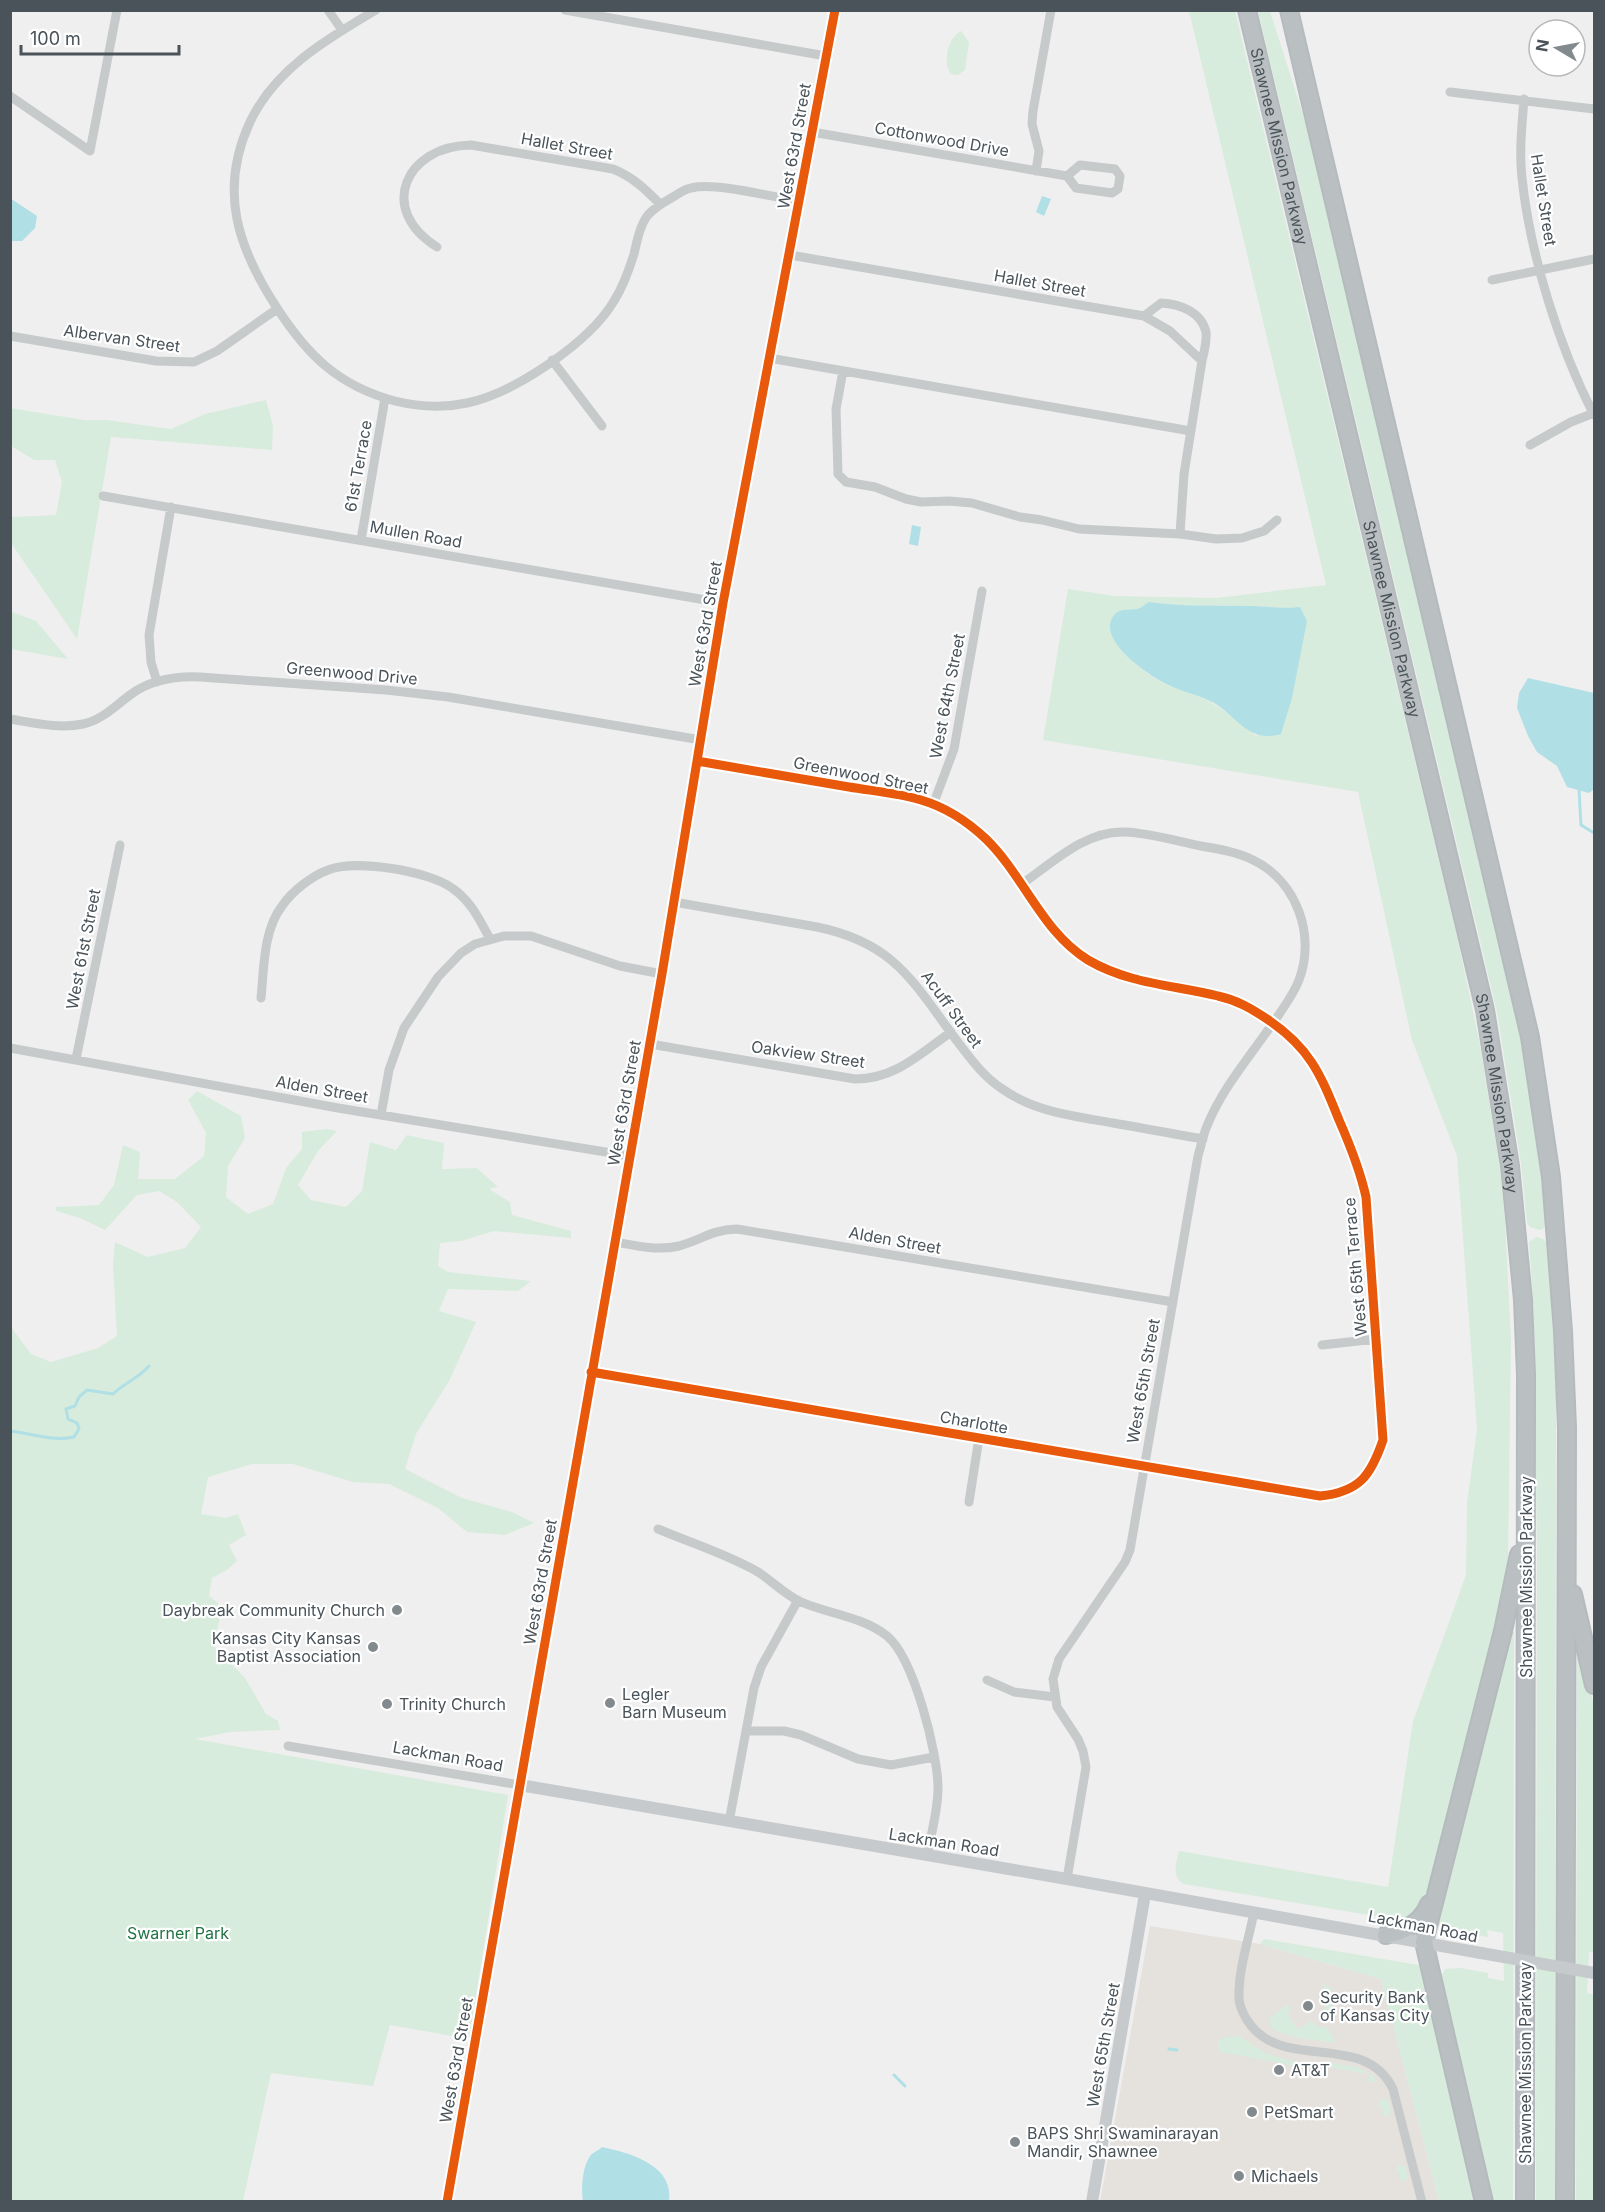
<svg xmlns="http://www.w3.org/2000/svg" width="1605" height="2212" viewBox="0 0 1605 2212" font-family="Inter,sans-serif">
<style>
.commercial{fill:#e5e1dd}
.green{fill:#d7ecdc;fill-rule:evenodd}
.water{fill:#b0dfe6}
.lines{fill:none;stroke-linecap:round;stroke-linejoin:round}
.stream{stroke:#b0dfe6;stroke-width:3}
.highway-casing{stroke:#b5babe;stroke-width:20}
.street{stroke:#c7caca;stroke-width:9}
.secondary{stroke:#c7cacc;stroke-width:12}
.highway{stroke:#babfc2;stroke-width:16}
.secondary-bridge{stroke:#c7cacc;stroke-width:12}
.cycleway-casing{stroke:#fff;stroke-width:13}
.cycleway{stroke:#e8590c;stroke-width:9}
.poi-dot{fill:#838a8e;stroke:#fff;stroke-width:2}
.labels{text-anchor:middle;stroke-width:4.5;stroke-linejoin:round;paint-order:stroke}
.street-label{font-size:16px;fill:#495359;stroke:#fff}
.poi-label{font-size:16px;fill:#495359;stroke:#fff;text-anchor:start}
.park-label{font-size:16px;fill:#217343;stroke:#fff}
</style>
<rect width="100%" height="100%" fill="#f0efef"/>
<path class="commercial" d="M1150,1926L1260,1944L1381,1979L1439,2201L1100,2202Z"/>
<path class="green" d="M1189,11H1235L1457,936L1479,1040L1500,1168L1505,1222L1511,1339L1508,1563L1503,1596L1428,1897C1422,1909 1413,1917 1399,1920L1184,1884C1171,1877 1176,1863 1179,1851L1388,1887L1413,1721L1466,1575L1467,1503L1477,1429L1457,1156L1412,1040L1358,792L1043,740L1068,589L1115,596L1216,598L1326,585ZM1149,602C1182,607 1215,605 1248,606C1266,606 1282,609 1300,607L1302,643L1292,698L1256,736C1241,725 1228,712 1212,703C1197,694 1180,691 1165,684C1148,675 1093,637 1116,614C1121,608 1130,610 1137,609C1142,608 1145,604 1149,602Z
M1258,11H1270L1305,121L1515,1007L1529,1084L1547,1223L1543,1229L1539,1230L1530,1227L1527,1222L1521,1163L1497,1012Z
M961,31L969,42L965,70L958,75L951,74C942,63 948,37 961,31Z
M266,400L273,426L272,450L111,437L77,639L11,543V517L56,515L62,482L55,460H34L11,446L10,408L84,420H107L171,429L205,414Z
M10,611L36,621L68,659L11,649Z
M197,1091L241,1116L245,1138L228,1166L226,1197L248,1214L273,1204L286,1168L302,1149V1132L327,1129L337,1131L318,1151L298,1185L311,1200L346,1207L362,1191L370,1142L396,1150L407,1135L444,1143L442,1169L477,1168L498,1187L489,1189L510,1202L512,1215L571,1231V1238L494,1231L461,1241L440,1243L438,1266L448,1272L531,1281L518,1291L448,1289L439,1311L476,1322L449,1381L416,1434L405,1469L462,1498L512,1512L534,1523L505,1535L467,1532L438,1508L389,1484L353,1482L293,1464H252L208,1477L201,1514L226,1518L238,1514L246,1535L229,1545L237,1561L227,1570L212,1578L209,1596L218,1603L220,1618L213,1645L245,1678L266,1714L278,1721L280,1730L230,1732L195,1739L508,1795L469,2039L390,2025L373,2086L271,2073L243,2201H11V1327L31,1354L51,1362L98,1348L117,1336L113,1266L115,1242L148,1257L185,1248L201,1227L177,1202L159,1191L137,1195L105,1230L80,1218L56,1211V1207L99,1205L114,1185L123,1145L140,1152L138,1179H175L204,1156L206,1133L188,1100Z
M1536,1237L1543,1239L1549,1245L1556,1387L1555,2202L1536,2201L1537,1550L1534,1314L1529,1242Z
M1506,1631L1514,1632L1513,2201H1492L1440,1979L1445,1969L1461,1968L1488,1973V1978L1504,1981L1503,1933L1487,1930L1488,1937L1442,1929L1436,1921Z
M1582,1657L1594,1707V1952H1589L1587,1993L1594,1995V2201L1576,2202L1577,1658Z
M1264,1939L1419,1965L1422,1968L1481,2201H1439L1381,1979L1260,1944Z
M1322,1984L1330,1986L1333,1994L1330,2013L1321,2019L1319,2016L1326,2010L1325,2007L1329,2005L1324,1997L1328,1994Z
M1288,2004L1291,2010L1287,2013L1298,2029L1311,2021L1317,2026L1327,2028L1335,2040L1334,2043C1318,2040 1276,2038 1269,2024L1270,2018Z
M1239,2036L1267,2054L1297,2062L1296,2066L1221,2052L1218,2049V2042L1221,2038Z
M1327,2062L1359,2068L1374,2076L1375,2081L1368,2083L1369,2074L1322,2066L1321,2064Z
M1380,2099L1388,2100L1391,2111L1389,2116L1382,2115L1383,2108L1379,2107Z
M1398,2164L1405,2166L1408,2178L1404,2182L1399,2180L1400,2173L1396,2172Z"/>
<path class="water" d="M1042,196L1051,199L1044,216L1036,212Z
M10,198L37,216L35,228L22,241H11Z
M912,525L921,527L918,546L909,544Z
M1149,602C1182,607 1215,605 1248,606C1266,606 1282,609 1300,607L1307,621L1292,698L1281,734C1248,743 1240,719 1214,703C1199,695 1182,692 1166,684C1148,675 1093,638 1115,614C1121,608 1130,610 1137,609C1142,608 1145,604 1149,602Z
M1528,678L1594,693V789L1589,793L1567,787L1557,766L1537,752L1528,736L1517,708L1519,693Z
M602,2147C630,2153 674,2165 669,2201H583C581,2189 582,2168 590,2156C592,2153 599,2150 602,2147Z"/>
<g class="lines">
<path class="stream" d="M1579,790L1581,825L1594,833
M10,1431C31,1433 52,1442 74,1437L79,1429L77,1423L68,1419L66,1409L75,1406L79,1397L87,1390L113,1394C124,1383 139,1378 149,1366
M1169,2049L1177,2050
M894,2075L905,2086"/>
<g class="highway-casing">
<g id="highway">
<path id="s1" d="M1247,10L1485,1010L1510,1166L1523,1300L1526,1375L1525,2202"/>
<path d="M1289,10L1530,1037L1551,1177L1563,1331L1567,1428L1565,2202"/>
<path d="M1573,1594L1594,1685"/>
<path d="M1386,1935C1405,1931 1422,1923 1429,1904"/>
<path d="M1484,2202L1424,1942L1503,1631L1519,1554"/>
</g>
</g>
<path class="street" d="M328,10L342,30
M376,10C327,39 275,69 250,122C218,191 238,248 277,308C308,356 339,386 395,401C419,407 444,408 467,403C514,393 589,343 614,301C623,287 629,270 634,254C637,241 640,225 648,215C655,207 664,202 673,197C679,193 685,189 691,188C717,182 771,197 799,201
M565,10L826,56
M1450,92L1594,109
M10,96L90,151L117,10
M1524,99C1522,125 1519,152 1522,178C1530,254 1559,347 1594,415
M812,132L1067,176L1076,188L1112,193L1118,189L1120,176L1115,169L1080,165L1067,176
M1036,171L1039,151L1032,124L1033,111L1051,10
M437,247C377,210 405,146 471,145L613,169C633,177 645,189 660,204
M790,255L1144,316L1170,331L1202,361L1184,474L1180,534
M1492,280L1594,259
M1144,316L1161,303C1179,304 1201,311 1206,332C1207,341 1204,353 1202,361
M10,336L156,361L194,362L217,351L277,309
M769,358L1191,431
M552,360L602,426
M843,371L836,409L838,474L846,482L875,487L906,499L921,502L949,501L972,503L1020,517L1042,520L1079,529L1180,534L1216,539L1242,538L1264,531L1277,520
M1530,445L1571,422L1594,413
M103,496L723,603
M361,540L385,398
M157,682L151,662L149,635L171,507
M10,719C35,723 59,729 83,724C102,720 115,706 130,695C150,680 175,676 200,677L386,690L448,697L701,740
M933,805L954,749L982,591
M1022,884C1052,863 1086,830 1125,832C1150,833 1176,841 1201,846C1219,849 1237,852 1253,860C1297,881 1316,936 1299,980C1292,998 1279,1014 1268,1030C1246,1061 1221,1091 1207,1126C1203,1135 1201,1146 1198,1156L1130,1550L1125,1562L1059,1659L1053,1679L1057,1707L1078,1739L1083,1751L1086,1767L1067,1879
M674,902L817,927C895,943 913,982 957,1041C970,1058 983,1076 1001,1088C1034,1112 1074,1116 1113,1123C1143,1128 1173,1134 1203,1139
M261,998C264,969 263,931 282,906C292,891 312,876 328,870C356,859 429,871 452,888C471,901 479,919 490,939
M650,1044L855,1079C895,1079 920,1054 951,1032
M10,1048L338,1108L630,1156
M76,1059L120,845
M381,1115L389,1070L404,1028L438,977L461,953L475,944L504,936H531L620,966L662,974
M615,1242C637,1246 657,1251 679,1246C700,1240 715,1229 737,1229L1173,1302
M1322,1345L1376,1339
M591,1372L1320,1496C1360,1492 1371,1475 1383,1440L1366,1197C1360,1170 1350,1145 1339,1120C1320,1073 1310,1048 1267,1019C1252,1009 1237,1000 1218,996C1173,985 1129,984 1088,960C1042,932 1024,876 986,839C968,822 945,807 921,800C898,793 873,791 849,787C799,778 748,770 697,761
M969,1502L979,1438
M658,1529C691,1543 727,1554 758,1572C772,1581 783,1593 799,1601C827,1614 862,1616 887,1636C914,1658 938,1754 938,1788C938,1811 931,1834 927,1856
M987,1680L1014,1692L1055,1697
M747,1731H784L801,1735L858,1759L891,1765L934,1757
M288,1746L520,1785
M729,1822L754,1688L761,1667L798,1600
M1254,1912C1249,1939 1239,1967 1239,1994C1238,2004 1242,2012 1247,2020C1281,2074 1364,2029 1393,2089L1422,2202"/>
<path class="secondary" d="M520,1785L1067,1879L1481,1953
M447,2202L662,974L723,603L835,10
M1092,2202L1145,1894"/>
<use href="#highway" class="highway"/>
<path class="secondary-bridge" d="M1481,1953L1594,1973"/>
<g class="cycleway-casing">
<path id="cycleway" d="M591,1372L1320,1496C1360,1492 1371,1475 1383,1440L1366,1197C1360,1170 1350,1145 1339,1120C1320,1073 1310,1048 1267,1019C1252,1009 1237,1000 1218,996C1173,985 1129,984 1088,960C1042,932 1024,876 986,839C968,822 945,807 921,800C898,793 873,791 849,787C799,778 748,770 697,761
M447,2202L662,974L723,603L835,10"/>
</g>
<use href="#cycleway" class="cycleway"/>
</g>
<g class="poi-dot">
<circle cx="397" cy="1610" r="6"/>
<circle cx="373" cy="1647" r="6"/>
<circle cx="610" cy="1703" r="6"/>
<circle cx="387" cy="1704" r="6"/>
<circle cx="1308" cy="2006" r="6"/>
<circle cx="1279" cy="2070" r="6"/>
<circle cx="1252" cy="2112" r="6"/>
<circle cx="1015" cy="2142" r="6"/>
<circle cx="1239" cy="2176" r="6"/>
</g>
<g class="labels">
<g class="street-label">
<text transform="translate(942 139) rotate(10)" y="6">Cottonwood Drive</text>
<text transform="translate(567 146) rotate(10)" y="6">Hallet Street</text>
<text transform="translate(794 146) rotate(-80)" y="6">West 63rd Street</text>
<text dy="6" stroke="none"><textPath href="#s1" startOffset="140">Shawnee Mission Parkway</textPath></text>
<text transform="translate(1544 200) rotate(81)" y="6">Hallet Street</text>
<text transform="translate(1040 283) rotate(10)" y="6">Hallet Street</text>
<text transform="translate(122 338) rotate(8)" y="6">Albervan Street</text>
<text transform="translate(358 466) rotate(-80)" y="6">61st Terrace</text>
<text transform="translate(416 534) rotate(10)" y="6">Mullen Road</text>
<text dy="6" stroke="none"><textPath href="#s1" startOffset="626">Shawnee Mission Parkway</textPath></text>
<text transform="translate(705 624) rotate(-80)" y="6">West 63rd Street</text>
<text transform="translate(352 673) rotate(5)" y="6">Greenwood Drive</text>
<text transform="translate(947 696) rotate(-79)" y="6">West 64th Street</text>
<text transform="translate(861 775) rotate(11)" y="6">Greenwood Street</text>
<text transform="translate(83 949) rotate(-79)" y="6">West 61st Street</text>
<text transform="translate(952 1009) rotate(54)" y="6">Acuff Street</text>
<text transform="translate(808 1054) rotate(8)" y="6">Oakview Street</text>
<text transform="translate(322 1089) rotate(10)" y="6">Alden Street</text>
<text dy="6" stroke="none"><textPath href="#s1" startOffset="1112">Shawnee Mission Parkway</textPath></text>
<text transform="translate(624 1103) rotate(-80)" y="6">West 63rd Street</text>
<text transform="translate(895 1240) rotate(10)" y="6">Alden Street</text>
<text transform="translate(1355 1267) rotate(-95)" y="6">West 65th Terrace</text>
<text transform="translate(1143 1381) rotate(-80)" y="6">West 65th Street</text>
<text transform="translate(974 1422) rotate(10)" y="6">Charlotte</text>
<text transform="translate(1526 1577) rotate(-90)" y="6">Shawnee Mission Parkway</text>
<text transform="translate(540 1582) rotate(-80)" y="6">West 63rd Street</text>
<text transform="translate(448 1756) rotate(10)" y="6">Lackman Road</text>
<text transform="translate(944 1842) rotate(9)" y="6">Lackman Road</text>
<text transform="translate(1423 1926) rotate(11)" y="6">Lackman Road</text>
<text transform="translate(1103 2045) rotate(-80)" y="6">West 65th Street</text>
<text transform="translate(456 2060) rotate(-80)" y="6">West 63rd Street</text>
<text transform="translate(1525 2063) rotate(-90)" y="6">Shawnee Mission Parkway</text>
</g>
<g class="poi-label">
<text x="385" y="1616" text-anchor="end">Daybreak Community Church</text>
<text x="361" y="1644" text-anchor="end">Kansas City Kansas<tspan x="361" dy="18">Baptist Association</tspan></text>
<text x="622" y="1700">Legler<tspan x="622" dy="18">Barn Museum</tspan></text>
<text x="399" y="1710">Trinity Church</text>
<text x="1320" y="2003">Security Bank<tspan x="1320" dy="18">of Kansas City</tspan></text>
<text x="1291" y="2076">AT&amp;T</text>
<text x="1264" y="2118">PetSmart</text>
<text x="1027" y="2139">BAPS Shri Swaminarayan<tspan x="1027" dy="18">Mandir, Shawnee</tspan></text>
<text x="1251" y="2182">Michaels</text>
</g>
<g class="park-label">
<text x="178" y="1939">Swarner Park</text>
</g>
</g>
<rect width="1605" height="2212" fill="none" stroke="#495359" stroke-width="24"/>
<g transform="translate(1557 48) rotate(280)"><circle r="28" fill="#ffffff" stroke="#b6babd" stroke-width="1.5"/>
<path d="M0-4.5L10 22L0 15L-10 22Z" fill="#838a8e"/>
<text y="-9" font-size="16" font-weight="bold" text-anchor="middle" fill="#495359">N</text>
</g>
<path d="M21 45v9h158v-9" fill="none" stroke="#495359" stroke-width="3"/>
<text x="30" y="45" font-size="18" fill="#495359" stroke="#ffffff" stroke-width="4.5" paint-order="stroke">100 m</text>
</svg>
